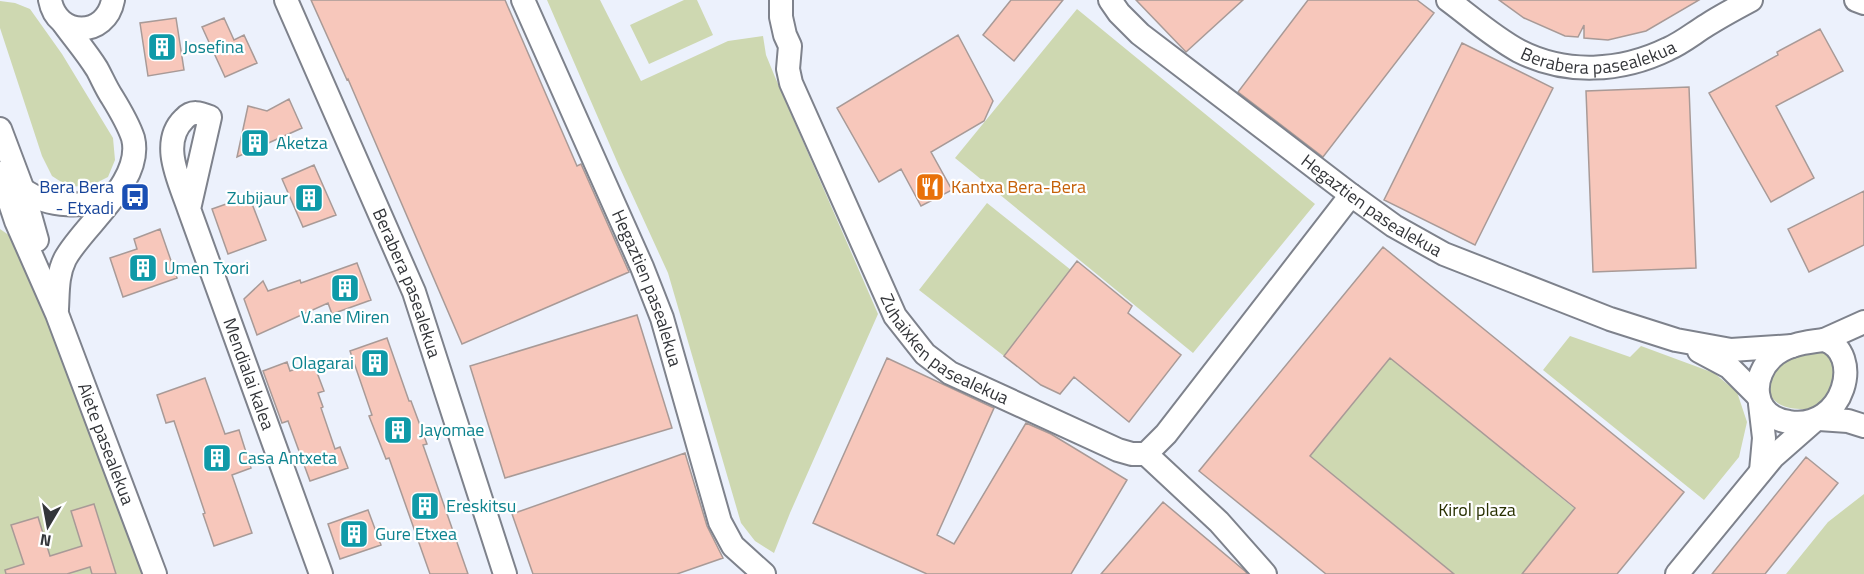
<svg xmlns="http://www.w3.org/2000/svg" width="1864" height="574" viewBox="0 0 1864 574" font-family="'Titillium Web',sans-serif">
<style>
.green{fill:#ced8b1}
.building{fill:#f7c7bb;stroke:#a89a97;stroke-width:1.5}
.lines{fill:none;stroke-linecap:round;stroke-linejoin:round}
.minor-casing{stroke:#7e828c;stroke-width:26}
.minor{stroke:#fff;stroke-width:22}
.labels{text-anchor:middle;stroke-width:4.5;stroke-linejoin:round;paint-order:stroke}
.street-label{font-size:18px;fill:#333539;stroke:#fff}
.culture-label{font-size:18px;fill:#0d838f;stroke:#fff;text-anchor:start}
.transit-label{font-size:18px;fill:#164399;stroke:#fff;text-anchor:end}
.food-label{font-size:18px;fill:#c56008;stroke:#fff;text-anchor:start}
.park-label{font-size:18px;fill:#283000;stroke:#fff}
</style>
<rect width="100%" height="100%" fill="#ecf1fc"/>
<path class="green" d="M547,0H600L641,81L728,41L763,36L766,55L775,77L878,314L790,513L774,553L755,541L741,523L668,273L619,166Z
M684,0H697L713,35L649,64L630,25Z
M0,1L15,3L30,9L62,54L113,138L115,160L108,177L92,185L69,187L52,176L42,156L0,28Z
M1077,9L1315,204L1193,353L955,158Z
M987,203L1071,270L1004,356L919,290Z
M0,229L16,240L142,574H0Z
M1570,336L1630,357L1641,346L1714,373L1737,392L1747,422L1739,457L1704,500L1543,370Z
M1816,348L1834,353L1844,378C1836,387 1828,399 1818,406C1814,409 1806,410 1800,409C1761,408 1759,375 1789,355C1796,350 1808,350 1816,348Z
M1390,357L1575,509L1522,574H1454L1310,456Z
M1864,494V574H1786L1828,522Z"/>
<path class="building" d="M311,0H505L577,166L581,164L629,272L462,344L348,79L347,80Z
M1011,0H1063L1014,61L983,35Z
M1136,0H1243L1186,52Z
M1308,0H1417L1434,13L1323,157L1238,92Z
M1499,0H1699L1646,31L1608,40L1584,38V25L1578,37L1565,36L1524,18Z
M176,18L184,70L148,76L140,23Z
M224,18L234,40L244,35L257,63L225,77L202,27Z
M1820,29L1843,71L1776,106L1814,178L1771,202L1709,93L1778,55L1777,52Z
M958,35L993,101L984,121L931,152L952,190L921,206L901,169L879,182L837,108Z
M1462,43L1553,88L1475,245L1384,200Z
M1689,87L1696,268L1593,272L1586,91Z
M289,99L302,128L237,157L248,106L267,111Z
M314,165L336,215L303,227L282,179Z
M1864,191V245L1809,272L1788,229Z
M249,196L266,240L228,254L212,209Z
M160,229L177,278L123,297L110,258L137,249L134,239Z
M1383,247L1684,492L1617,574H1522L1575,508L1390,358L1310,456L1454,574H1326L1199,471Z
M1077,261L1132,306L1128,313L1181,355L1129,422L1074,377L1060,394L1041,385L1004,356Z
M357,263L371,300L332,314L328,303L257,335L244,299L263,281L268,291L300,280L301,283Z
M637,315L672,428L505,478L470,366Z
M387,338L409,401H411L427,444L423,445L468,574H430L389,458L386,459L369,416L372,415L350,351Z
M887,358L994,408L937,535L954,544L1026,423L1051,434L1127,480L1071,574H927L813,523Z
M287,362L290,371L313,362L324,391L318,393L323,407L321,408L335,449L340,447L348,468L310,481L288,421L282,423L263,371Z
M205,378L225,434L239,430L251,468L232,475L252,533L214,546L203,514L205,513L174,421L166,423L157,395Z
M685,453L707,526L723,558L677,574H533L512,514Z
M1806,457L1838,483L1765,574H1712Z
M1163,502L1246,572L1247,574H1101Z
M94,504L116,574H92L90,567L67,574H6L5,570L24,564L11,525L38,517L50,556L82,546L71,511Z
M368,510L381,545L340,559L328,524Z"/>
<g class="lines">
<g class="minor-casing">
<g id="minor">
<path d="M50,0C57,38 106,38 113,0"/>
<path id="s1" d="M286,0L414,292L505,574"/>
<path id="s2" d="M523,0L642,267L662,318L720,522L733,546L764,574"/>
<path id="s3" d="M781,0V17L785,35L790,46L788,69L791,83L895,316L925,354L950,373L1118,450L1132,454H1146L1219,522L1265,574"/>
<path id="s4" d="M1110,0L1119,13L1140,34L1351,195L1394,226L1444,254L1610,319L1676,340L1731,350L1792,346"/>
<path id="s5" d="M1448,0C1471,17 1493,37 1519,51C1566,75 1621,72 1668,49C1682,43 1694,33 1707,25C1721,16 1736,8 1751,0"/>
<path d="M1856,0L1864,3"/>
<path d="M0,129L23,190L37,240"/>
<path id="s6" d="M0,173L16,221L57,314L155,574"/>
<path d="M23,190C50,208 84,208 114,197"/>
<path id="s7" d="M189,209L210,117C200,113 192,110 184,119C159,143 180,182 189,209L321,574"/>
<path d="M57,309C58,292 57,275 65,259C83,225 144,182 133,138C128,123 120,110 112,97C106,88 102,78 97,69C87,53 75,39 64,24"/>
<path d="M1824,340C1864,352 1845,431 1789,422C1751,417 1749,375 1776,354C1790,344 1808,342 1824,340Z"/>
<path d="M1824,340L1864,322"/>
<path d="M1699,351L1729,367L1757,395"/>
<path d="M1760,404L1764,438L1761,471"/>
<path d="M1819,419L1848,421L1864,426"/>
<path d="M1146,454L1166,434L1351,195"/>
<path d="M1677,574L1773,457L1814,421"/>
</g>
</g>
<use href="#minor" class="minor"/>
</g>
<defs>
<g id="building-square" transform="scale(1.5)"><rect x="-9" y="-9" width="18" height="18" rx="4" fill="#0f9aa8" stroke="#fff"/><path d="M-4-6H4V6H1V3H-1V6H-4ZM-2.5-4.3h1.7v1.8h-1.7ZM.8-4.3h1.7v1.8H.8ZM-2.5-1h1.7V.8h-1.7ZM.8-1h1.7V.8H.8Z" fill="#fff"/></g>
<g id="restaurant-square" transform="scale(1.5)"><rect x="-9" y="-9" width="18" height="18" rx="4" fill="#e8710a" stroke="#fff"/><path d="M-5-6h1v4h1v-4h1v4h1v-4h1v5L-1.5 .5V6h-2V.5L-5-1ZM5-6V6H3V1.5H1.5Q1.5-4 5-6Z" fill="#fff"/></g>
<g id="bus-square" transform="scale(1.5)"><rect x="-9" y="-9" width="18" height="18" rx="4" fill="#1a4fb4" stroke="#fff"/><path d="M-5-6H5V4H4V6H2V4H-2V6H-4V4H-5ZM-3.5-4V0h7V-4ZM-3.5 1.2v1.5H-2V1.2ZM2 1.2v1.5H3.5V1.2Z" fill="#fff"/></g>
</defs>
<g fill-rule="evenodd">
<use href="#building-square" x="162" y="47"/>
<use href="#building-square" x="255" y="143"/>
<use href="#restaurant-square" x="930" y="187"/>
<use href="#bus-square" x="135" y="197"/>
<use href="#building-square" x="309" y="198"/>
<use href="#building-square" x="143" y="268"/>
<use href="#building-square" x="345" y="288"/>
<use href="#building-square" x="375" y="363"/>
<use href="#building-square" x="398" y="430"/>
<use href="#building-square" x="217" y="458"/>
<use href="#building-square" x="425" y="506"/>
<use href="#building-square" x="354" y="534"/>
</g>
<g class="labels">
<g class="street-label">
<text dy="6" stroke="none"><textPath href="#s5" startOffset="170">Berabera pasealekua</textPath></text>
<text dy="6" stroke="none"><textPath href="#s4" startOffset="334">Hegaztien pasealekua</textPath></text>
<text dy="6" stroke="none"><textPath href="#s1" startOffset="308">Berabera pasealekua</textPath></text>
<text dy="6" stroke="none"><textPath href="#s2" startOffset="314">Hegaztien pasealekua</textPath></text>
<text dy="6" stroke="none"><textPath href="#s3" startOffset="400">Zuhaixken pasealekua</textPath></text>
<text dy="6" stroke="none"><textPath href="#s7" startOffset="394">Mendialai kalea</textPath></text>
<text dy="6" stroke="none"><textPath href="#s6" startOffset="291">Aiete pasealekua</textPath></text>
</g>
<g class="culture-label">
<text x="183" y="53">Josefina</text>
<text x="276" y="149">Aketza</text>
<text x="288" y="204" text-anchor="end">Zubijaur</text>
<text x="164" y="274">Umen Txori</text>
<text x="345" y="323" text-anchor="middle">V.ane Miren</text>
<text x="354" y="369" text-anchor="end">Olagarai</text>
<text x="419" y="436">Jayomae</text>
<text x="238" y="464">Casa Antxeta</text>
<text x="446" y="512">Ereskitsu</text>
<text x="375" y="540">Gure Etxea</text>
</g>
<g class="transit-label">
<text x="114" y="193">Bera Bera<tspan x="114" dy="21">- Etxadi</tspan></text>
</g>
<g class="food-label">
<text x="951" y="193">Kantxa Bera-Bera</text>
</g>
<g class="park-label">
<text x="1477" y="516">Kirol plaza</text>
</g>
</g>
<g transform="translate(48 526) rotate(190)" stroke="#ffffff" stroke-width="4.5" paint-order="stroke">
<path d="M0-4.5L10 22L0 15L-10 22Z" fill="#333539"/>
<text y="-9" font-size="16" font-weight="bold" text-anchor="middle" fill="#333539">N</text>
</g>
</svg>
